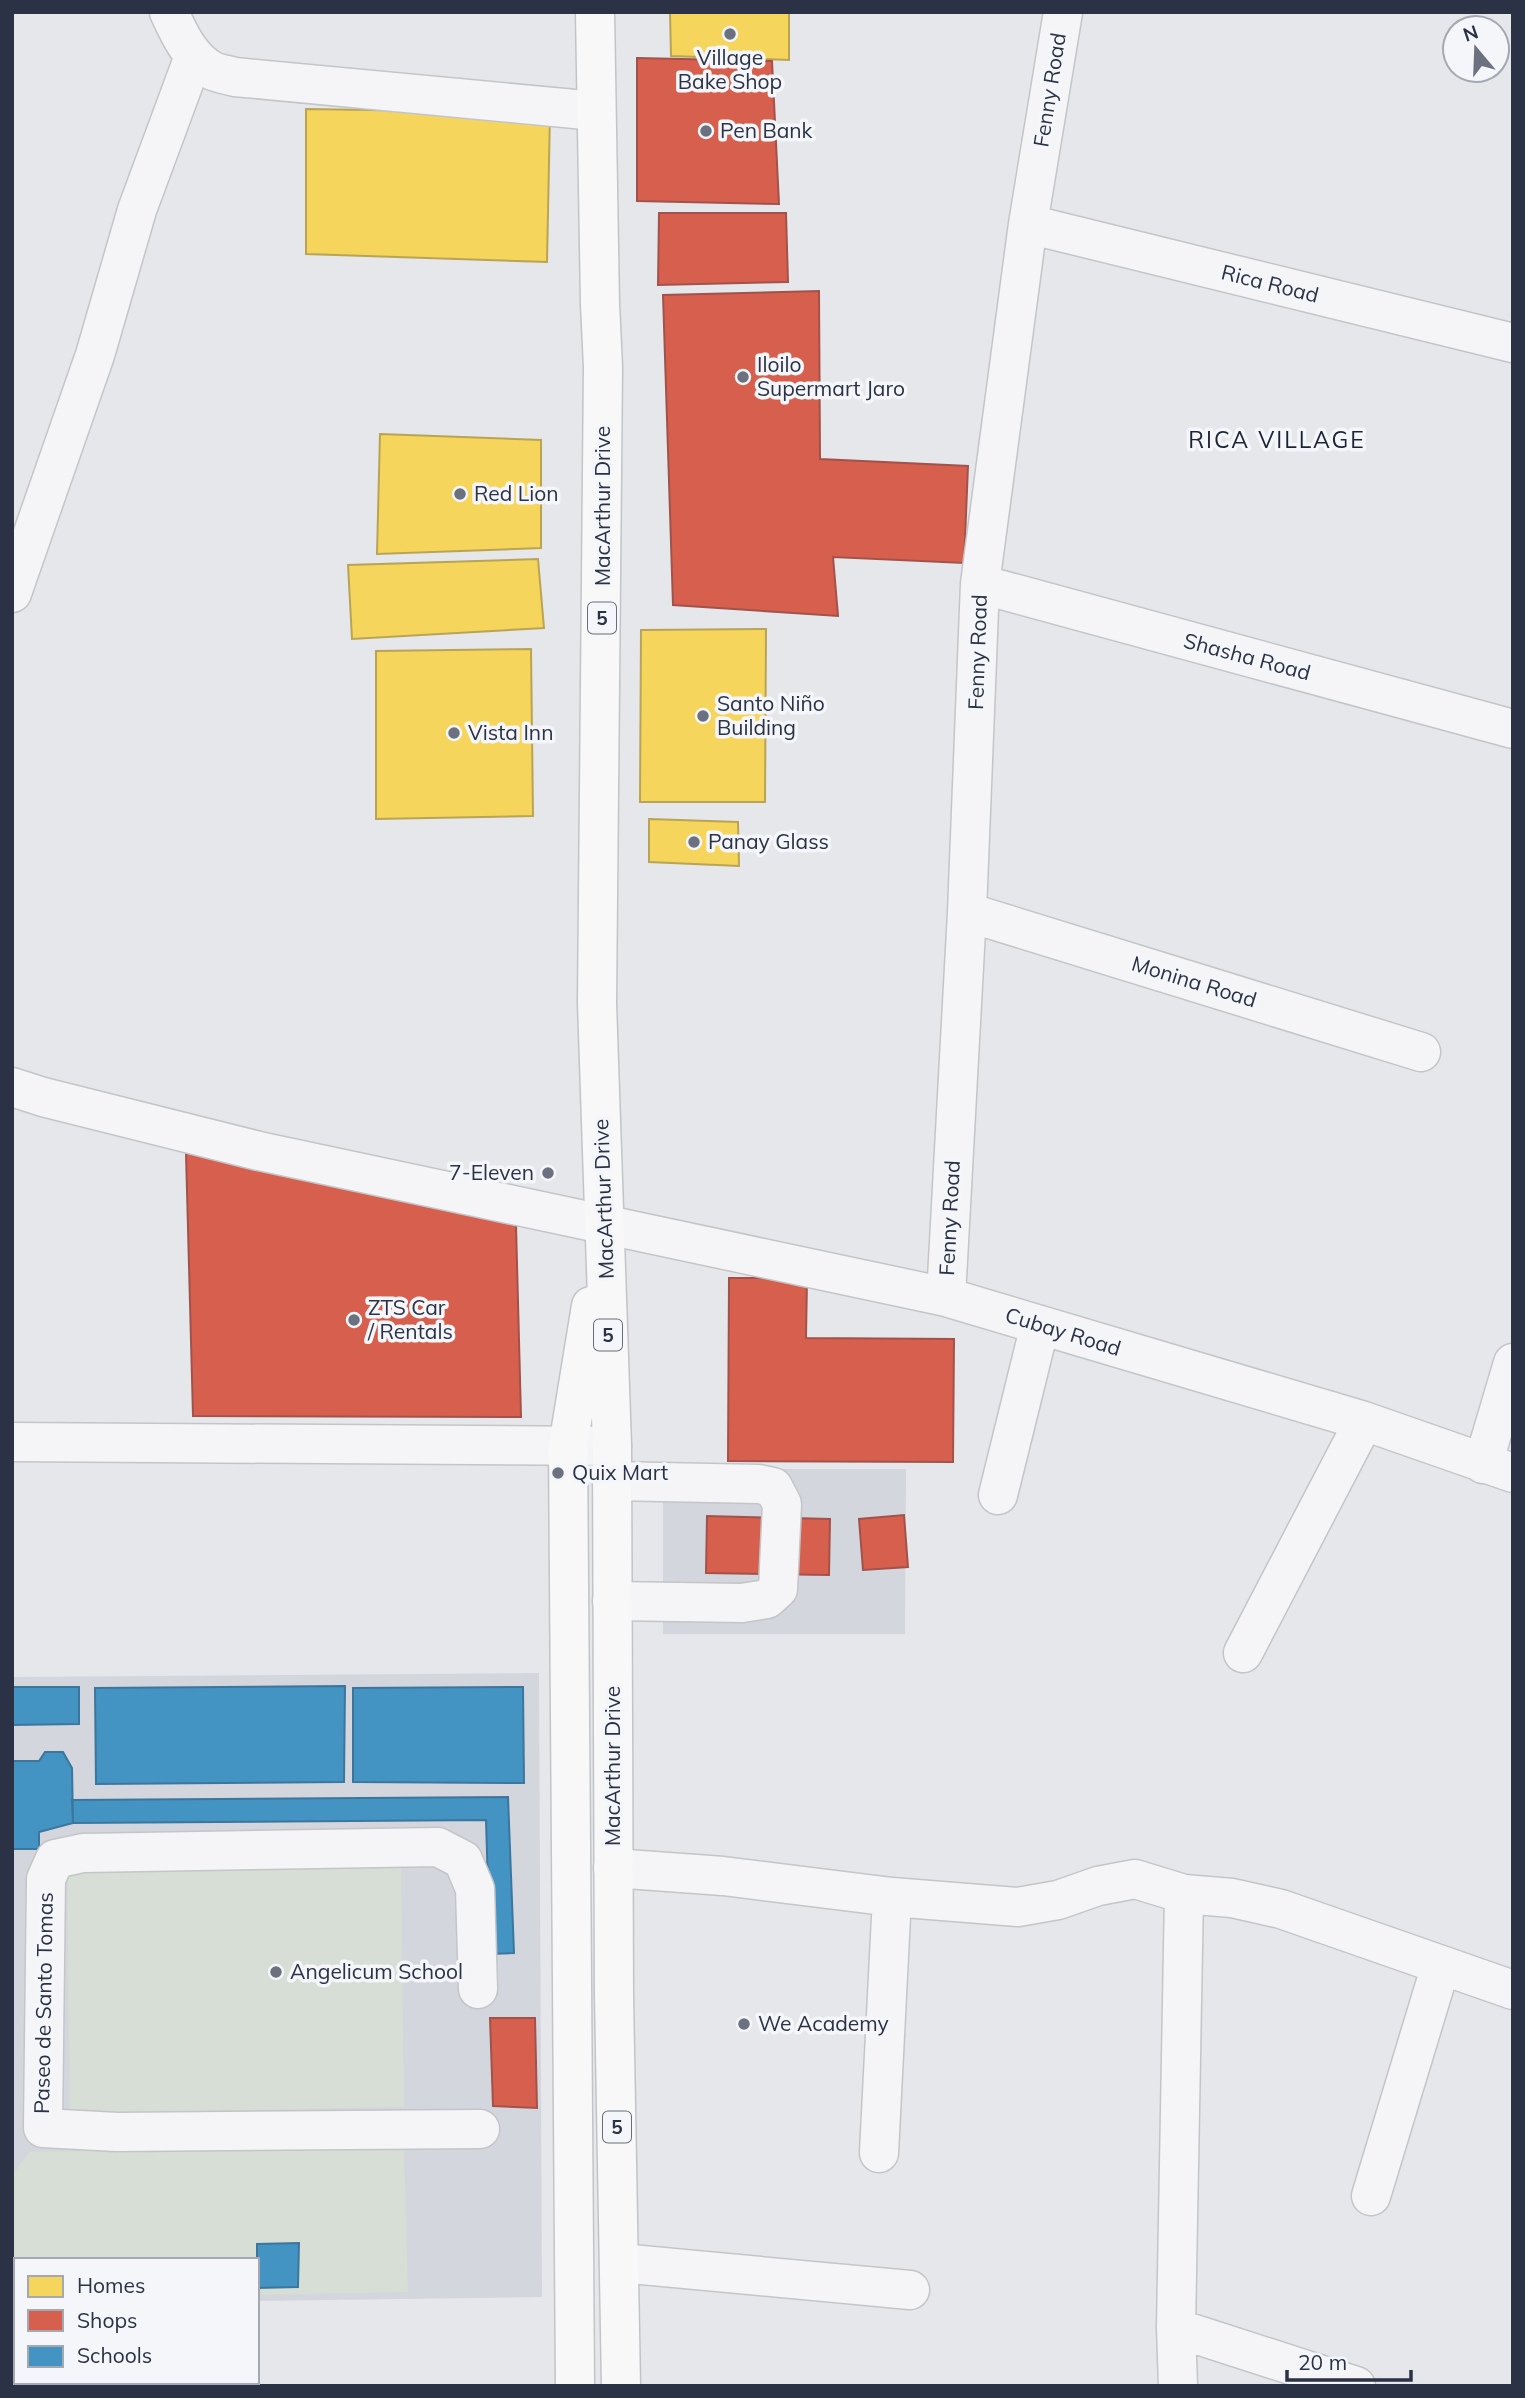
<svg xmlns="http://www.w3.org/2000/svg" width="1525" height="2398" viewBox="0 0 1525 2398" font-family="Mulish,sans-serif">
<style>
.built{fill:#d4d6dd}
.green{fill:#d6ded6}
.homes{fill:#f6d55c;stroke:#b9a455;stroke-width:2}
.shops{fill:#d6604d;stroke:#a3524b;stroke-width:2}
.schools{fill:#4393c3;stroke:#3c769d;stroke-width:2}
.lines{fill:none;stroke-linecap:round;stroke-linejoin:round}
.minor-casing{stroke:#c4c5c8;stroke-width:41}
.major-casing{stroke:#c2c4c8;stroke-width:41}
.minor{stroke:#f5f5f7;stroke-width:38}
.major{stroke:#f8f8f8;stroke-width:38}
.poi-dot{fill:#6c717f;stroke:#f4f6f9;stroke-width:2.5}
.labels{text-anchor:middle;stroke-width:7;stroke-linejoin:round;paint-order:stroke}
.shield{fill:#f4f6f9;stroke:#676d7b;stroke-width:2}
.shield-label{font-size:19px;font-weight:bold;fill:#2b3245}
.poi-label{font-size:21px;fill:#2b3245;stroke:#f4f6f9;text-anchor:start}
.street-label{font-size:21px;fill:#2b3245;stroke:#f4f6f9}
.neighbourhood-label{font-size:23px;letter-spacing:2px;fill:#1d2336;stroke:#f4f6f9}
</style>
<rect width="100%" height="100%" fill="#e6e7ea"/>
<path class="built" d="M663,1469H906L905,1634H663Z
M539,1673L542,2297L257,2301V2260H16V2306H12V1677Z"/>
<path class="green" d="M401,1866L404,2107L70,2113L67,1871Z
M404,2146L408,2292L257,2295V2260H16V2300H12V2176L29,2152Z"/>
<path class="homes" d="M670,12H789V60L671,56Z
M306,109L550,113L547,262L306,254Z
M380,434L541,440V548L377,554Z
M538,559L544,628L352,639L348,565Z
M766,629L765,802H640L641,630Z
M531,649L533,816L376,819V651Z
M649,819L738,822L739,866L649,862Z
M12,2312H16V2382H100V2386H12Z"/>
<path class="shops" d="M637,58L772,61L779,204L637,201Z
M659,213H786L788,282L658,285Z
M819,291L820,459L968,466L964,563L833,557L838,616L673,605L663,295Z
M186,1153L516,1225L521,1417L193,1416Z
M729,1278H807L806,1338L954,1339L953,1462L728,1461Z
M904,1515L908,1567L863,1570L859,1519Z
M707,1516L830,1519L829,1575L706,1573Z
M490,2018H535L537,2108L493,2106Z"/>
<path class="schools" d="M345,1686L344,1782L96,1784L95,1688Z
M12,1687H79V1724L12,1725Z
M523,1687L524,1783L353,1782V1688Z
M45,1752H63L72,1768L73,1823L39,1832V1849H12V1761H39Z
M508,1797L514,1953L490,1954L486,1820L73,1823L72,1800Z
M299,2243L298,2287L257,2288V2244Z"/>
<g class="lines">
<g class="minor-casing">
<path id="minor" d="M169,12C179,34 191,60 213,71C220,74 228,75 235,77L596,111
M1028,224L1513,343
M980,584L1513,729
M12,593L95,355L137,210L194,56
M967,912L1421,1052
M12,1087L43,1097L259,1151L946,1297L1364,1421L1513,1473
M946,1297L967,912L980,584L1028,224L1063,12
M12,1442L612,1446
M1483,1464L1513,1363
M612,1481L759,1484L773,1487L782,1504L778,1589L767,1599L742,1603L612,1601
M998,1495L1040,1325
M1243,1653L1364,1421
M613,1868L723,1876L892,1897L1018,1907L1058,1900L1098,1886L1135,1879L1184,1894L1176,2328L1178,2386
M1184,1894L1232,1898L1281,1909L1513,1990
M478,1989L475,1889L463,1860L438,1847L83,1853L55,1859L46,1879L43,2128L117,2132L480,2129
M879,2153L892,1897
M1371,2196L1441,1965
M620,2263L910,2290
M1176,2328L1356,2386"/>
</g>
<g class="major-casing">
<path id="major" d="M595,12L600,304L603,367L597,1003L612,1446L614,1995L621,2386
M575,2386L568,1446L591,1306"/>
</g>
<use href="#minor" class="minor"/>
<use href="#major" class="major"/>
</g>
<g class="poi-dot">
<circle cx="730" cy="34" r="7"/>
<circle cx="706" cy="131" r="7"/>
<circle cx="743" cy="377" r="7"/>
<circle cx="460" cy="494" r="7"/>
<circle cx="703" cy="716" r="7"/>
<circle cx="454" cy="733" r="7"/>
<circle cx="694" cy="842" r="7"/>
<circle cx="548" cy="1173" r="7"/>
<circle cx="354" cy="1320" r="7"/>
<circle cx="558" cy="1473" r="7"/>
<circle cx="276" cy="1972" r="7"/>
<circle cx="744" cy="2024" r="7"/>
</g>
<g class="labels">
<g class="shield">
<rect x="588" y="602.5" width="28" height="31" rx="5"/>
<rect x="594" y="1319.5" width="28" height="31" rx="5"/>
<rect x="603" y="2111.5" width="28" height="31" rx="5"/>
</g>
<g class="shield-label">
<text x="602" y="625">5</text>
<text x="608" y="1342">5</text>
<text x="617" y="2134">5</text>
</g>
<g class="poi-label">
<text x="730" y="65" text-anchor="middle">Village<tspan x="730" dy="24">Bake Shop</tspan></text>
<text x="720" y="138">Pen Bank</text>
<text x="757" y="372">Iloilo<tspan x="757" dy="24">Supermart Jaro</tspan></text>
<text x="474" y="501">Red Lion</text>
<text x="717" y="711">Santo Niño<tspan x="717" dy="24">Building</tspan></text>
<text x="468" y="740">Vista Inn</text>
<text x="708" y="849">Panay Glass</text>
<text x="534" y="1180" text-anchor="end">7-Eleven</text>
<text x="368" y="1315">ZTS Car<tspan x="368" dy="24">/ Rentals</tspan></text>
<text x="572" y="1480">Quix Mart</text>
<text x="290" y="1979">Angelicum School</text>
<text x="758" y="2031">We Academy</text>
</g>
<g class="street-label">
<text transform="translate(1050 90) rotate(-81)" y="7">Fenny Road</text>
<text transform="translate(1270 284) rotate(14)" y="7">Rica Road</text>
<text transform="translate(603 506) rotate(-90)" y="7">MacArthur Drive</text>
<text transform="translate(978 652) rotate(-88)" y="7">Fenny Road</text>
<text transform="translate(1247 657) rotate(15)" y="7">Shasha Road</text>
<text transform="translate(1194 982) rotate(17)" y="7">Monina Road</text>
<text transform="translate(604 1199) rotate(-92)" y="7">MacArthur Drive</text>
<text transform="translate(950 1218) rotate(-87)" y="7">Fenny Road</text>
<text transform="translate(1063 1332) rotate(17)" y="7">Cubay Road</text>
<text transform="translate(613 1766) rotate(-90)" y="7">MacArthur Drive</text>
<text transform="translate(44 2003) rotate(-89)" y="7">Paseo de Santo Tomas</text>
</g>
<g class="neighbourhood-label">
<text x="1277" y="448">RICA VILLAGE</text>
</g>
</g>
<rect width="1525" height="2398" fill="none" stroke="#2b3245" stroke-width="28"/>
<rect x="14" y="2258" width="245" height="126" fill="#f4f6f9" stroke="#a4a8b1" stroke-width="2"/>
<rect x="28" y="2276" width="35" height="21" fill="#f6d55c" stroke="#a4a8b1" stroke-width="2"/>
<text x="77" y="2293" font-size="21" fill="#2b3245">Homes</text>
<rect x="28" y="2310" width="35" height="21" fill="#d6604d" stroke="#a4a8b1" stroke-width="2"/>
<text x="77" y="2328" font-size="21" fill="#2b3245">Shops</text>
<rect x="28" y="2346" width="35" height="21" fill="#4393c3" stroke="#a4a8b1" stroke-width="2"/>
<text x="77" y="2363" font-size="21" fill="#2b3245">Schools</text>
<g transform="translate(1476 49) rotate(341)"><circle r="33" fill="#f4f6f9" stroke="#a4a8b1" stroke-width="2"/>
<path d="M0-5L12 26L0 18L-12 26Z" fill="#6c717f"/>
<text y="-10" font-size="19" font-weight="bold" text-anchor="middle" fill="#2b3245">N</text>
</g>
<path d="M1287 2370v10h124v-10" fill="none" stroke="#2b3245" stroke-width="3.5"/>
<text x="1298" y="2370" font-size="21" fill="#2b3245" stroke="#f4f6f9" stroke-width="5" paint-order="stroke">20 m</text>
</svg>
